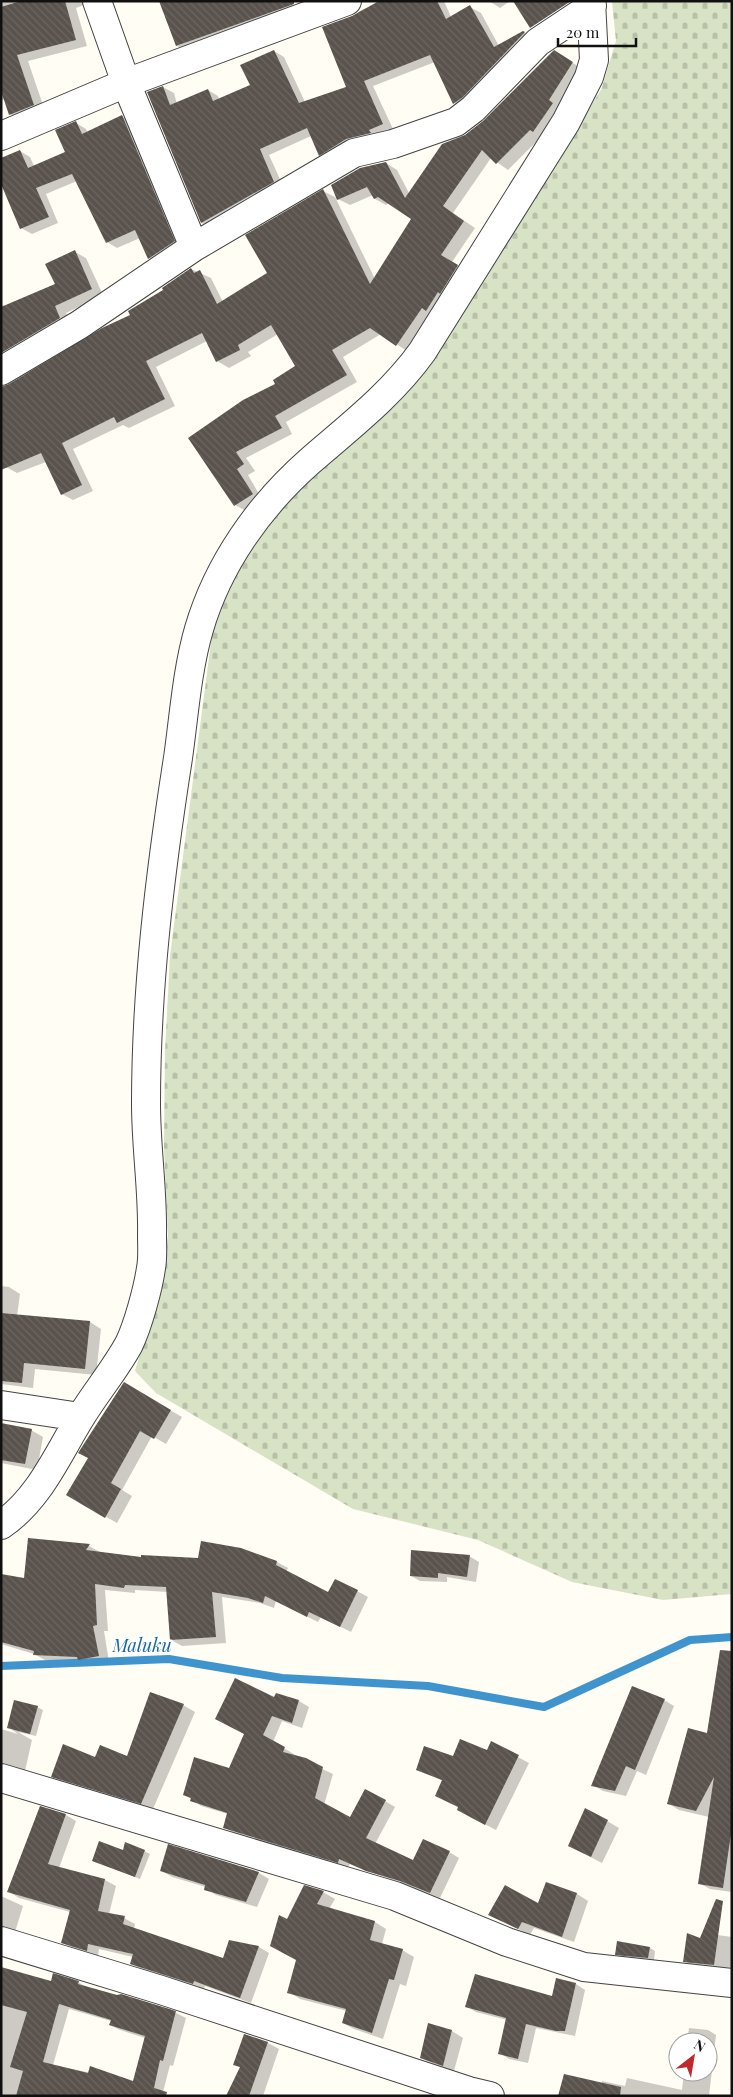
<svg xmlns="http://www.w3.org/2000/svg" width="733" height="2097" viewBox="0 0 733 2097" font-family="'Playfair Display',serif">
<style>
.cemetery{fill:url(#cemetery-stones)}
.shadow{fill:#0003;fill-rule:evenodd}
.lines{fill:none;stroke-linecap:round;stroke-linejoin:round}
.stream{stroke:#4094cd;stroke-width:8}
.building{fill:url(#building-back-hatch);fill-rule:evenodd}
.minor-casing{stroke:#434343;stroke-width:30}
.minor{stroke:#fff;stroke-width:28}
.labels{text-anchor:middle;stroke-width:5;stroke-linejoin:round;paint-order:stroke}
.water-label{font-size:18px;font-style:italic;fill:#1966a3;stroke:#fff}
</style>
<defs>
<pattern id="cemetery-stones" width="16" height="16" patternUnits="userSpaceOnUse" patternTransform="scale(1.25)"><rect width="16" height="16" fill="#d8e2c4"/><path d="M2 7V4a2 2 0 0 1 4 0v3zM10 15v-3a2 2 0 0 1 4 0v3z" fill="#b8c1a7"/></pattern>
<pattern id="building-back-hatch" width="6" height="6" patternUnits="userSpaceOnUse" patternTransform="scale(1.25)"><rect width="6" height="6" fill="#59524d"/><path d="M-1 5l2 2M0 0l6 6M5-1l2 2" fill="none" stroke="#6c6662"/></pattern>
</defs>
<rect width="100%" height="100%" fill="#fffdf4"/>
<path class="cemetery" d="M612,1H732V1594L663,1600L572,1582L478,1540L353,1509L156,1393L135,1371L161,1282L168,1235L164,1147L165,1052L170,956L213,627L228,588L258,537L306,480L564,147L601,90L616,41Z"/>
<path class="shadow" d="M1,1H95L76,8L87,46L28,61L45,111L22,120L10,114L5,99L1,100Z
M291,1L296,14L189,52L177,46Z
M382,1H444L451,17L470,7L481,13L499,46L523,32L535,39L465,109L454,103L435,62L373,86L393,129L330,161L320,155L311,136L269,155L284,188L212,229L202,223L148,93L163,87L174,93L177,104L208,90L218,96L219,99L251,85L274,51L284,57L305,102L348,87L353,17L360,11Z
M489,1H510L500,8Z
M554,52L583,69L542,136L508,170L491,158L453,213L475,228L452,262L468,273L407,351L381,334L343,357L357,382L286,422L292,434L246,458L255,471L248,475L263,501L246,511L235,505L190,438L277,384L297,366L278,334L248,352L251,356L229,368L217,361L207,341L156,367L175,406L129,428L123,425L73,449L93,491L73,500L62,494L46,462L17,473L6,467L9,386L132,315L191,269L211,278L223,302L269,274L323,191L335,197L375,279L413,219L389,203L386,205L375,199L373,195L350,205L338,199L386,163L397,170L409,193L466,136L483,122Z
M122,116L132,122L184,247L160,264L149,258L140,238L117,248L107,242L77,181L46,194L58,223L32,234L21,228L20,151L30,157L34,166L67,152L76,123L86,129L88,133Z
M75,252L86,258L103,295L66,313L71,324L1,367V305L6,306L56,284Z
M1,1286L9,1287L20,1294L17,1316L90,1322L101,1329L96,1375L35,1369L33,1388L1,1384Z
M124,1384L182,1417L166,1444L152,1436L122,1490L132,1496L117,1523L68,1495L89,1458Z
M1,1424L31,1430L43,1437L37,1470L1,1463Z
M29,1539L89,1546L100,1552L99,1553L142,1558L199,1560L241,1549L277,1562L288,1568L286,1572L329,1594L357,1591L368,1597L351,1632L321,1617L318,1622L276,1601L274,1608L260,1603L222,1597L226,1643L182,1646L171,1640L168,1592L135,1590V1593L105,1590L108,1631H104L109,1662L90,1665L84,1662L45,1660L34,1654L1,1644V1576L25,1579Z
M469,1556L479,1562L476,1582L447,1577V1582L420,1581L411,1576Z
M732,1684V1892L710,1889L699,1883L709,1817L679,1810L669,1804L708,1735Z
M277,1694L299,1701L309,1707L302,1728L282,1721L273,1742L294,1754V1756L333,1774L324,1805L350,1819L385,1801L395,1807L375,1844L413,1862L449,1852L459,1858L440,1898L350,1864L348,1867L234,1833L224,1827L228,1814L201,1806L184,1794L230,1770Z
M664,1700L674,1706L646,1775L637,1771L626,1796L603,1791L593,1785Z
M183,1705L195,1712L153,1809L64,1783L52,1776L96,1759L128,1757Z
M37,1707L43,1710L36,1736L18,1732L32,1740L25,1771L9,1768L1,1772V1729L18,1734L8,1727Z
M492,1743L529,1763L496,1830L469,1816L459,1807L443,1781L417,1769L453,1757L487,1752Z
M40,1807L66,1815L76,1821L59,1868L105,1880L116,1886L109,1914L124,1918L135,1924L134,1929L224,1959L230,1942L259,1947L269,1953L251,2003L205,1986L204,1989L142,1970L131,1964L133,1957L99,1949L98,1956L73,1949L62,1942L70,1912L19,1898L8,1891Z
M607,1821L619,1828L602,1863L569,1846Z
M169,1846L259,1873L269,1879L257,1907L216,1895L206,1889V1887L172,1877L162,1871Z
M144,1851L150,1854L140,1879L94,1861L123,1852Z
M546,1883L577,1894L588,1901L574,1942L534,1928L530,1935L490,1915L538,1905Z
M305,1887L323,1892L335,1899L329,1909L375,1922L386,1929L382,1944L402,1950L414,1957L406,1986L400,1984L383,2039L354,2029L343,2023L347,2011L300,1999L289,1992L297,1960L288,1921Z
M1,1896L23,1906L15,1932L1,1934Z
M703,1933L732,1937V1968L720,1967L719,1970L695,1968L685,1961Z
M618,1942L650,1948L655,1951L654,1961L621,1957L616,1954Z
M1,1969L52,1983L78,1982L89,1989L117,1997L121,1995L176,2013L186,2018L173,2066L170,2065L162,2096H1ZM69,2009L111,2021L110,2025L120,2030L145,2038L134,2082L53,2065Z
M557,1980L576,1984L585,1990L575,2036L536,2028L528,2063L509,2059L500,2053L507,2020L476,2012L467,2007L553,1998Z
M689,2028L708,2030L716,2035L709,2096H565L602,2084V2081L625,2086L627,2078L682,2090L684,2072H708V2042H687Z
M452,2031L463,2038L454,2071L433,2064L421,2058Z
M268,2043L279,2049L263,2096H228L241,2068L235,2064Z"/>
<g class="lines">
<path class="stream" d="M1,1666L169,1659L282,1678L428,1686L544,1707L690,1640L732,1637"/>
</g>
<path class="building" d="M21,1H65L76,40L17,55L34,105L9,115L1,91V7Z
M159,1H294V4L176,46Z
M379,1H437L446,19L470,5L494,47L523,31L525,32L463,97L453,104L430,55L364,81L383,124L369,130L371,133L346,139L319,156L307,128L260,149L274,182L201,223L147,92L163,86L170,105L208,89L213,101L250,85L240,65L274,50L299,103L346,87L322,27L352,16Z
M513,1H571L530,28Z
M554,50L573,62L549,100L553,103L533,132L530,130L496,164L482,150L443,206L464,221L441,255L458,265L440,294L438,292L426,311L422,308L396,346L370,328L332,350L347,375L275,416L282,428L236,452L244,464L237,469L253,494L234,506L188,438L243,400L275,384L273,380L295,366L271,325L238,345L240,350L216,362L202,333L146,361L165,399L117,423L114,417L62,443L82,485L61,495L41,453L1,470V387L9,384L102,328L130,315L128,311L163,290L162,288L191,268L194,273L200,270L217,304L267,273L245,235L323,189L370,284L411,219L378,197L374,199L367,187L337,200L331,185L360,168L386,162L405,198L442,144L465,135L483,121Z
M122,115L175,241L148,259L135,230L106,243L72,174L36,188L49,217L20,229L1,184V158L20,150L28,168L65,152L55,130L76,121L82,134Z
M75,250L92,289L55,306L60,318L1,353V307L55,284L45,264Z
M1,1313L90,1321L85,1369L24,1363L22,1383L1,1381Z
M124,1382L171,1410L154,1439L140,1431L111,1483L121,1489L105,1518L66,1495L88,1458L78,1453Z
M1,1423L32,1429L25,1464L1,1460Z
M28,1538L90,1544L86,1550L141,1557V1555L198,1558L201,1541L241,1548L277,1561L276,1565L328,1592L335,1579L358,1590L340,1627L309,1612L307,1617L265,1596L263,1603L248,1598L212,1592L216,1637L170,1640L166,1587L125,1585L124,1588L95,1584L97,1625L93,1626L99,1656L78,1660L77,1657L33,1655L34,1651L1,1642V1574L24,1578Z
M411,1550L470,1555L467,1577L438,1573V1578L410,1576Z
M720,1650L732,1651V1827L723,1888L698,1884L714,1777L696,1811L667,1804L688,1728L707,1733Z
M235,1678L274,1697L276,1693L299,1700L292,1723L272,1716L263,1735L285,1747L283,1752L306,1758L323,1767L315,1798L350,1817L365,1789L386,1800L366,1838L413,1860L423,1839L450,1851L430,1893L400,1881L366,1871L339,1859L338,1863L223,1828L227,1813L190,1801L191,1798L183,1795L194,1757L229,1768L244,1734L215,1719Z
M632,1686L665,1699L635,1770L626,1766L615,1791L591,1786Z
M150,1692L184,1704L141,1804L51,1777L63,1744L95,1757L100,1745L127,1756Z
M14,1700L38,1706L30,1734L7,1728Z
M460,1739L487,1750L491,1741L519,1755L485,1825L457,1810L458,1807L435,1796L442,1780L416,1770L424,1746L453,1756Z
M40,1806L66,1814L48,1864L105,1879L98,1911L125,1916L123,1924L223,1958L229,1940L259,1946L240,1998L194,1981L193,1984L130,1964L133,1954L88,1944L87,1951L61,1943L70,1910L7,1892Z
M585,1808L608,1820L591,1857L568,1846Z
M99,1841L123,1850L125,1842L145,1850L135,1877L92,1861Z
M168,1844L259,1872L246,1902L204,1890L205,1885L160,1871Z
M546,1882L577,1893L562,1937L522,1922L518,1929L488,1915L505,1885L538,1903Z
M304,1885L324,1891L317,1904L375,1921L370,1940L403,1949L394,1980L389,1979L372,2033L342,2023L346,2009L287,1993L296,1960L270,1946L279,1915L287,1919Z
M716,1899L723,1901L714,1965L683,1962L687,1933L700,1938Z
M617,1941L650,1947L648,1958L615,1955Z
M1,1967L51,1981L53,1973L79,1981L78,1984L117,1995L121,1994L176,2011L163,2061L160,2060L154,2088L167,2092L166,2096H16L23,2071L10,2067L27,2012L1,2005ZM59,2004L111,2020L109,2025L145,2036L133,2081L90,2066L88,2073L43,2062Z
M475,1974L552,1996L556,1978L576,1983L565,2031H556L526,2024L518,2059L498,2054L506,2018L465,2007Z
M428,2023L452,2030L443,2066L420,2058Z
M244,2034L268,2042L249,2096H226L240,2067L233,2065Z
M564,2074L621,2087L620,2096H558Z"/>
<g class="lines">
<g class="minor-casing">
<path id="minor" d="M97,1L126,83L194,247
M1,136L126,83L347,1
M1,371L79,325L194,247L354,153L393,144L456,122L473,109L538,42L592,6
M1,1405L80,1417
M1,1525C40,1499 58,1453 82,1415C97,1391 116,1368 129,1344C138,1325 148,1289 151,1268C153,1258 152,1246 152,1235C153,1191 146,1148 146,1104C146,988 160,873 178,758C184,716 187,670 199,629C218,564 259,506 310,461C349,427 391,395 422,352L566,122L589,77L594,60L591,1
M1,1778L395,1896L507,1942L584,1967L732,1983
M1,1941L161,1990L469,2091L490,2096"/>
</g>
<use href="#minor" class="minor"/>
</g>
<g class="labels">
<g class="water-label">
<text x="142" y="1652">Maluku</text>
</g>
</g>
<rect width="733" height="2097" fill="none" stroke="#101010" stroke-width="5"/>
<g transform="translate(693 2057) rotate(31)"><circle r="24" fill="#ffffff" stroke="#9f9f9f"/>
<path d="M0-4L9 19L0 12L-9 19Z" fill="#c1282e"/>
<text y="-8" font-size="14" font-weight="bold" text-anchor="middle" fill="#101010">N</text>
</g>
<path d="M558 38v8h78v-8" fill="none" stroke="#101010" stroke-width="2.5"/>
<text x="566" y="38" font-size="15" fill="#101010" stroke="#ffffff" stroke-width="4" paint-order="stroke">20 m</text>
</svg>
